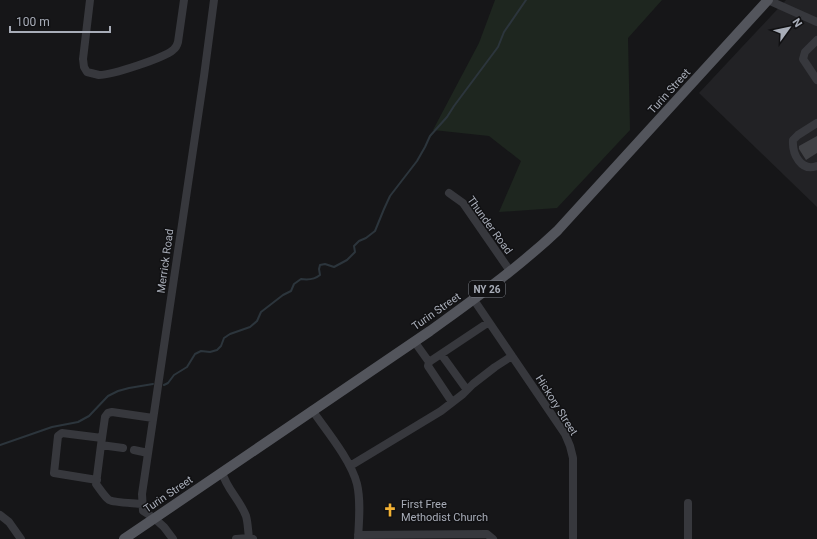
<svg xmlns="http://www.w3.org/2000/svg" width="817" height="539" viewBox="0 0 817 539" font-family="Roboto,sans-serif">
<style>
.built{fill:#222225}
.green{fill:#1e261f}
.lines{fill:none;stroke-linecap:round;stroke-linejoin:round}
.stream{stroke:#2c353c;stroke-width:2}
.building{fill:#404145}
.minor{stroke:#37383d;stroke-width:8}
.major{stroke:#53555c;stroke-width:10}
.labels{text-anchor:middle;stroke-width:3;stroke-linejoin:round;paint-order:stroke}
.shield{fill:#111113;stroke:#7b7e86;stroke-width:1}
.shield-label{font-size:10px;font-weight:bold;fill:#a8adb8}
.street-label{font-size:11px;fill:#a8adb8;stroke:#111113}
.poi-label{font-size:11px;fill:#a8adb8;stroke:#111113;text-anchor:start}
</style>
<rect width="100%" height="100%" fill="#161618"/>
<path class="built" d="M786,0H817V207L699,93Z"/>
<path class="green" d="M495,0H662L628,38L630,130L557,208L499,212L521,161L489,136L433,130L479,43Z"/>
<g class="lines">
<path class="stream" d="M164,385L168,383L174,375L187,367L195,354L201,351L210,352L217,350L221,346L224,338L230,334L250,327L257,321L261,312L283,295L291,291L294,284L301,279C308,280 314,280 320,275L319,269L320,265L325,264L334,267L347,260L355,252L354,246L359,241L366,238L375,231L384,209L390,196L417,161L425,147L430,136L447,117L454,106L498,47L504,32L526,0
M0,445L52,427L78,422L89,416L108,396L118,391L129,388L153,384"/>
</g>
<path class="building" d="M817,136V153L806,160L799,149V146Z"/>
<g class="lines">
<path class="minor" d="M90,0L83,59L84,67L87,72C91,73 95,74 99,75C112,75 164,58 173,50C176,48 177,46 178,42L184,0
M768,0L817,22
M817,40L805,52L803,59L817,80
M817,123L798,135L793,140C792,154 801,172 817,166
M449,193L463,203L510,271
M474,300L565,434L570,446L573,458V539
M414,341L429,362L489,322
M441,354L467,390
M429,362L428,366L452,402
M312,410C326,430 351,460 357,484C361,501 359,521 358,539
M101,445L96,484C100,489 104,496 109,500C115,503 135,503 142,504
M123,448L101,445L105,417L108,413L112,412L153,418
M134,450L148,453
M350,466L441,411L463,394L473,384L495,367L512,356
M222,472C226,488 240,500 246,516C248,523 248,531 249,538L253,539
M97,480L54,473L58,436L62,433L102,438
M0,515L9,522L21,539
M358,535L487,534L493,539
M173,539L164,527L154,518L143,511L142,494L204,76L214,0
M236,539L249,538
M688,539V503"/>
<path class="major" d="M124,539L430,331C474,299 518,268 558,230L768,0"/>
</g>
<defs>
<g id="church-bare" transform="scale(1.08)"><path d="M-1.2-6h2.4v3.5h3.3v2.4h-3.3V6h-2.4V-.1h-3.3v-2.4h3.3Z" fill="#f2b134" stroke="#111113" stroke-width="2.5" paint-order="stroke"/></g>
</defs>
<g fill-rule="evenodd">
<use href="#church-bare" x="390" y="510"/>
</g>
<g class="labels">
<rect class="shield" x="469" y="281" width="36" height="16" rx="3"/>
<g class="shield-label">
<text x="487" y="293">NY 26</text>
</g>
<g class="street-label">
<text transform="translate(669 91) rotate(-48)" y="4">Turin Street</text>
<text transform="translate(490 225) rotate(54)" y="4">Thunder Road</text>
<text transform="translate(165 261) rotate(-82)" y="4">Merrick Road</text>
<text transform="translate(436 311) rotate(-35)" y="4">Turin Street</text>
<text transform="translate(557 405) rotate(58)" y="4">Hickory Street</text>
<text transform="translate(168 494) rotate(-34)" y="4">Turin Street</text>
</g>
<g class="poi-label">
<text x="401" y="508">First Free<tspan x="401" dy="13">Methodist Church</tspan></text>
</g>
</g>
<g transform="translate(789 28) rotate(57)" stroke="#111113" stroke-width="3" paint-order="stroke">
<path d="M0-3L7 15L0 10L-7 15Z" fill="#a8adb8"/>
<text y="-6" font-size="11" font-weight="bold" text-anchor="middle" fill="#a8adb8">N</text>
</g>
<path d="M10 26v6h100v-6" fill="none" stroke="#a8adb8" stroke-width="2"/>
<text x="16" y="26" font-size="12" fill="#a8adb8" stroke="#111113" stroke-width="3" paint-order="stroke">100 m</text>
</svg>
